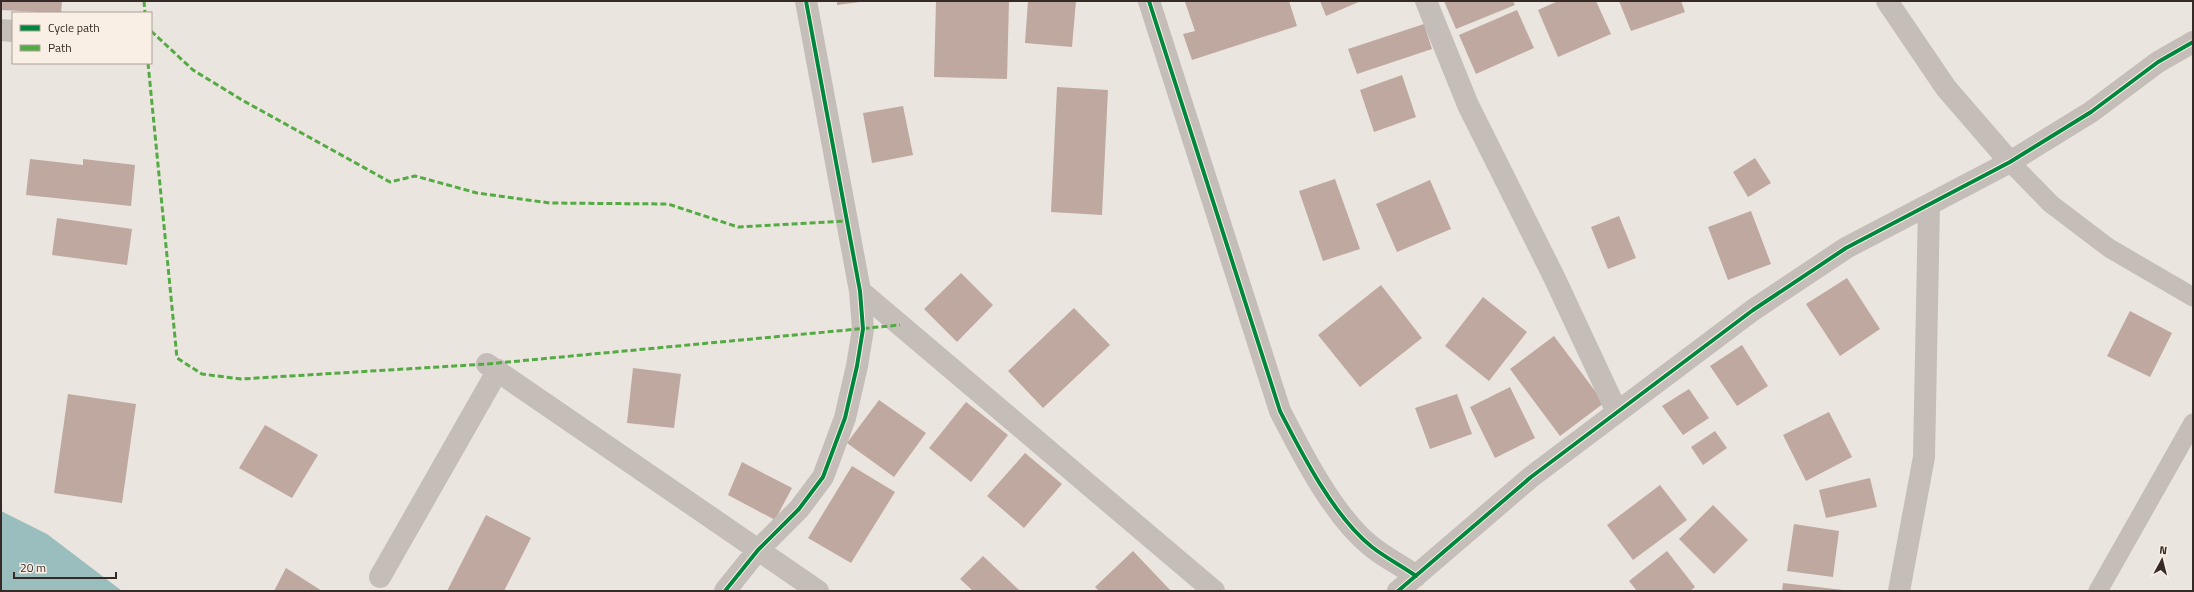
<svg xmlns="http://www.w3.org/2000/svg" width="2194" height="592" viewBox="0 0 2194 592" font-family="'Titillium Web',sans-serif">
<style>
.water{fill:#9abebd}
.building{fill:#bfa8a0}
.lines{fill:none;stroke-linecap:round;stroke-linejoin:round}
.service{stroke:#c4bdb8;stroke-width:19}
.minor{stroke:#c4bdb8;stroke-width:22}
.quiet{stroke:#54ab44;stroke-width:3;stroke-dasharray:6 3;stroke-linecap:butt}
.cycleway-casing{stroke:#f9efe5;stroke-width:6}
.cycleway{stroke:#00873e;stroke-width:4}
</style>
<rect width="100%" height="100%" fill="#ebe5df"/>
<path class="water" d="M1,511L47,534L122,591H1Z"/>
<path class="building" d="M1,1H62L61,13L1,10Z
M837,1H860V2L837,5Z
M936,1H1009L1007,79L934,77Z
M1028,1H1076L1072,47L1025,43Z
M1187,1H1289L1297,26L1192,60L1183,34L1195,31L1185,2Z
M1320,1H1361L1326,16Z
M1444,1H1513L1515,5L1456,29Z
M1558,1H1596L1611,34L1558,57L1538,10Z
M1619,1H1681L1685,12L1631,31Z
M1517,10L1534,48L1476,74L1459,35Z
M1424,24L1432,49L1357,74L1348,49Z
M1402,75L1416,117L1374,132L1360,90Z
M1057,87L1108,90L1102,215L1051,212Z
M903,106L913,155L872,163L863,113Z
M1755,158L1771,183L1748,197L1733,172Z
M30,159L83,165V159L135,165L131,206L26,195Z
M1335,179L1360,249L1323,261L1299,191Z
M1430,180L1451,229L1397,252L1376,204Z
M1751,211L1771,264L1728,280L1708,227Z
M1619,216L1636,258L1608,269L1591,227Z
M57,218L132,229L127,265L52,255Z
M961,273L993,305L957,342L924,309Z
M1847,278L1880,329L1840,356L1806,304Z
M1381,285L1422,338L1360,387L1318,335Z
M1483,297L1527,332L1489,381L1445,346Z
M1074,308L1110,345L1043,408L1008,371Z
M2130,311L2172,333L2150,377L2107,356Z
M1554,336L1604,403L1560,436L1510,369Z
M1742,345L1768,386L1737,406L1710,366Z
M633,368L681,374L674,428L627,423Z
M1510,387L1535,438L1495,458L1470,407Z
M1689,389L1709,418L1683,435L1662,406Z
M68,394L136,404L122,503L54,493Z
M1457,394L1472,434L1430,449L1415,408Z
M879,400L926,433L894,477L847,443Z
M966,402L1008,435L971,482L929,448Z
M1829,412L1852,457L1806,481L1783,435Z
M265,425L318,455L292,498L239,468Z
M1715,431L1727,448L1703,465L1691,447Z
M1025,453L1062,484L1024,528L987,496Z
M742,462L792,488L775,520L728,495Z
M852,466L895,492L851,563L808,538Z
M1870,478L1877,507L1826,518L1819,490Z
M1660,485L1687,520L1633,560L1607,525Z
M1713,505L1748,540L1714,574L1679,539Z
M486,515L531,538L504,591H447Z
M1794,524L1839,531L1833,577L1787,571Z
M1133,551L1171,591H1099L1095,587Z
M1667,551L1695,587L1690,591H1637L1629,581Z
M983,556L1020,591H973L960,579Z
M286,568L322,591H274Z
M1783,583L1843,590V591H1782Z"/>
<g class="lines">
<path class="service" d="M2010,162L2051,204L2109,248L2193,297
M2098,591L2193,423"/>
<path class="minor" d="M1149,1L1280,411C1302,454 1334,517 1372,547C1386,558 1402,566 1416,576
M1426,1L1468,105L1554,277L1617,412
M1887,1L1946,88L2010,162
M1,30L13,31
M860,291L1214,591
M487,364L818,591
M380,577L498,370
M725,591L758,550L799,509L823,477L845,418L857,366L863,329L860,291L806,1
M1398,591L1531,477L1753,310L1846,248L2010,162L2091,112L2158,62L2193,42
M1899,591L1924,457L1929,205"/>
<path class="quiet" d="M144,1L145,13
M151,31L193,70L242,100L390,182L415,176L477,193L550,203L668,204L738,227L847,221
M148,63L177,358L202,374L241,379L487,364L900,325"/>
<g class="cycleway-casing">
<path id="cycleway" d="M1149,1L1280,411C1302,454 1334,517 1372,547C1386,558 1402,566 1416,576
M725,591L758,550L799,509L823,477L845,418L857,366L863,329L860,291L806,1
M1398,591L1531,477L1753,310L1846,248L2010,162L2091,112L2158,62L2193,42"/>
</g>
<use href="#cycleway" class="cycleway"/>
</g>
<rect width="2194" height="592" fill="none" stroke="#352a26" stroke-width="4"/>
<rect x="12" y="12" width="140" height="52" fill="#f9efe5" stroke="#aba099"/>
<rect x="20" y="25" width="20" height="6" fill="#00873e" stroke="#aba099"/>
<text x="48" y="32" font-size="12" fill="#352a26">Cycle path</text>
<rect x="20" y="45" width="20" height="6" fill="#54ab44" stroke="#aba099"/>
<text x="48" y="52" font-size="12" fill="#352a26">Path</text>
<g transform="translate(2162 560) rotate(7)" stroke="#f9efe5" stroke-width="3" paint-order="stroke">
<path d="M0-3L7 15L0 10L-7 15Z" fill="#352a26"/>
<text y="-6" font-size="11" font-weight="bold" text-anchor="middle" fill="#352a26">N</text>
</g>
<path d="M14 572v6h102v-6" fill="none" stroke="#352a26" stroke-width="2"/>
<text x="20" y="572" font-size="12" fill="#352a26" stroke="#f9efe5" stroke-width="3" paint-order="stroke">20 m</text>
</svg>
